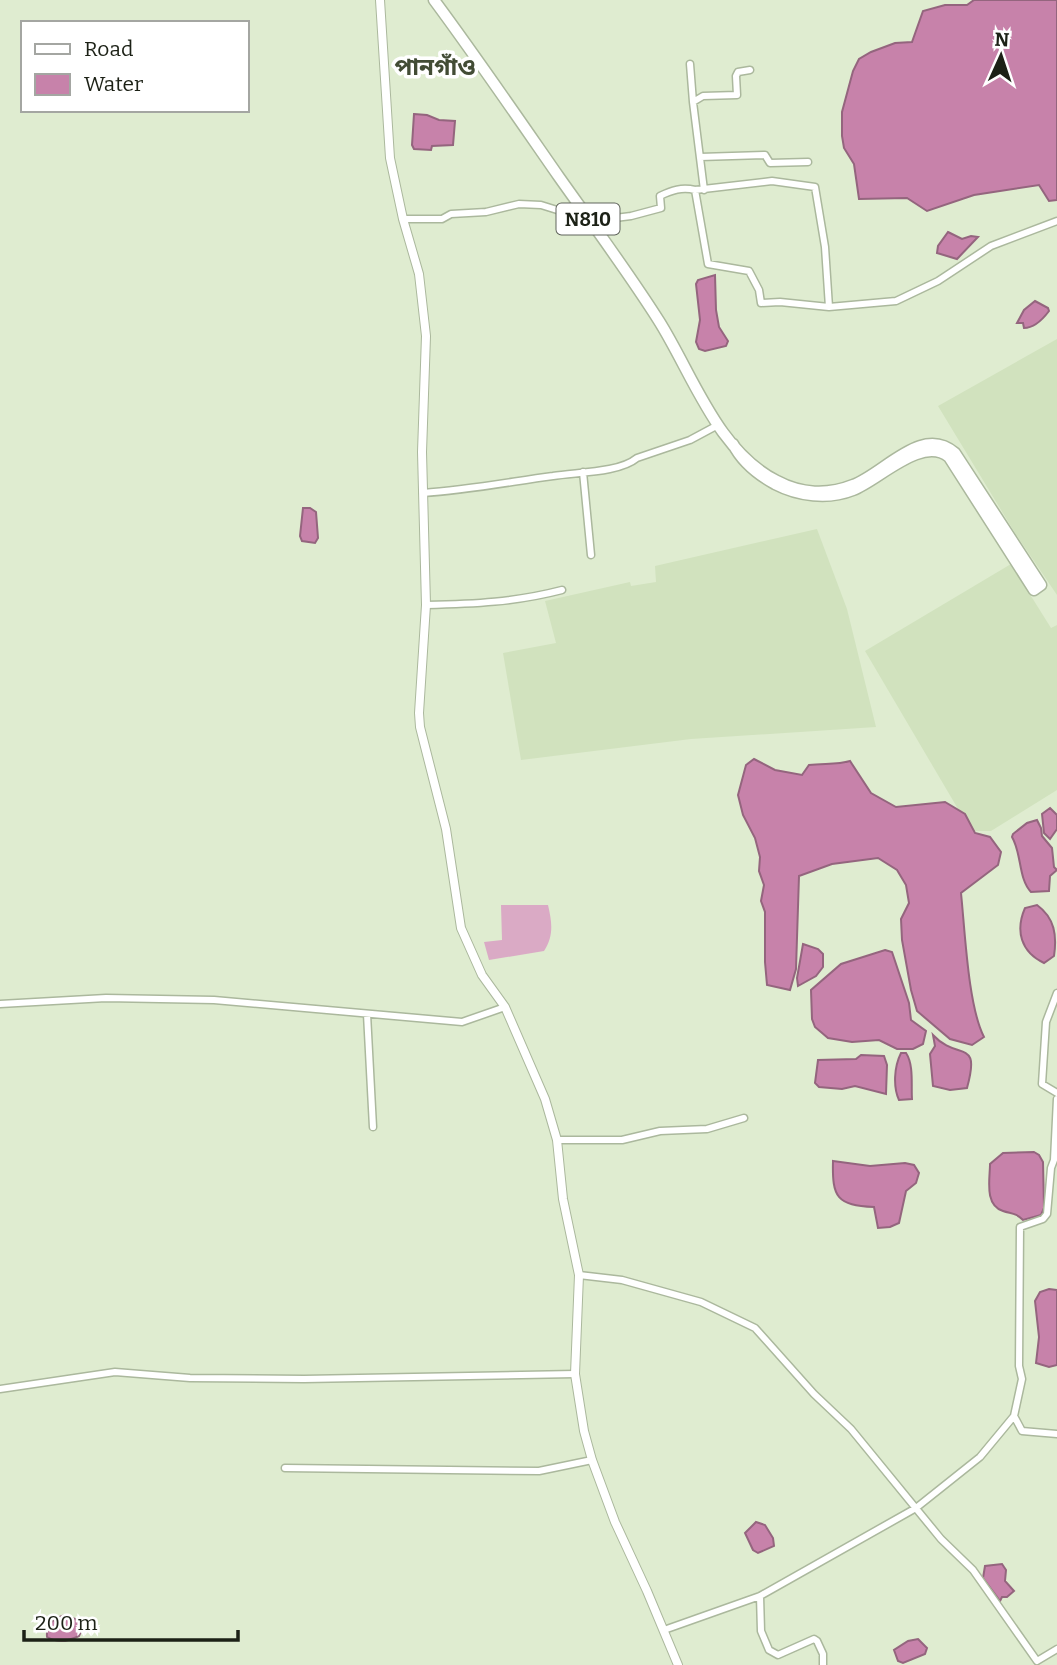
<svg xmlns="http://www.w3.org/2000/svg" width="1057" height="1665" viewBox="0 0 1057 1665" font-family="Bitter,'Noto Sans Bengali',serif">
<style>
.built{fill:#d1e2be}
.green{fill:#daaac5}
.water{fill:#c782aa;stroke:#94657e;stroke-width:2}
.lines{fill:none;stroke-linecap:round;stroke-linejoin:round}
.street-casing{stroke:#abb89d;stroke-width:9}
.secondary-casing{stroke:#abb89d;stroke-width:10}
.highway-casing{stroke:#abb89d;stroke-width:13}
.street{stroke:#fff;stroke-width:6}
.secondary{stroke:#fff;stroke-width:8}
.highway{stroke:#fff;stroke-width:10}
.labels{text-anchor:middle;stroke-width:7;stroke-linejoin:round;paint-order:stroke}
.shield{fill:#fff;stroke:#60645c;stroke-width:2}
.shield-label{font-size:19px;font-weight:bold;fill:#1c2116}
.quarter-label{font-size:24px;font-weight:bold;fill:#424c35;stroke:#fff}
</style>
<rect width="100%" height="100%" fill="#dfecd0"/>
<path class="built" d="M1057,339V595L1015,533L938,406Z
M817,529L847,609L876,727L691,739L521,760L503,653L556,643L545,601L630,582L631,586L656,582L655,566Z
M1011,564L1051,628L1057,625V790L991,831H971L865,651Z"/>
<path class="green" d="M501,905H548C552,922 554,936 544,951L489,960L484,942L502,940Z"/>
<path class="water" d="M974,0H1057V200L1049,201L1039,185L974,195L927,211L907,198L859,199L854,164L844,148L842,136V112L853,71L859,59L871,52L895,43L912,42L923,11L945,5H967Z
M414,114L427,115L439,120L455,121L453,145L432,146L431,150L414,149L412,145Z
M948,232L962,239L971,236L978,237L957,259L937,253L938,246Z
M715,275L716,310L719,327L728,341L726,346L705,351L699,349L696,342L700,320L696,284L698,280Z
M1035,301L1048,308L1049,311C1043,319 1034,328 1024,328L1023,323H1017L1024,310Z
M303,508H310L316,512L318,538L315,543L302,541L300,536Z
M754,759L775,770L802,775L809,765C823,763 837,765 850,761L871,793L896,807L945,802L965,814L975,833L990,837L1001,852L998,865L961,893C965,931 968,1006 984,1037L972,1045L950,1039L917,1011L911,990L902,940L901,919L909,903L906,885L897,870L878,858L832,864L799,876L796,969L790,990L767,985L765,962V912L761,901L764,885L759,871L760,857L755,838L743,815L738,795L746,765Z
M1050,808L1057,815V829L1050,839L1044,833L1042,814Z
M1037,820L1041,828L1042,836L1052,848L1054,867L1057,870L1050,876L1049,891L1031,892C1018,878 1022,854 1012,837L1013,834L1027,823Z
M1037,905C1055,918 1057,936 1054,956L1044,963C1021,952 1015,931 1025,908Z
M803,944L818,949L823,954V967L816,976L798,986L797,978Z
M885,950L892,952L909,1003L911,1020L926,1031L923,1044L913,1049H897L879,1040L852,1042L828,1038L815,1027L812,1019L811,990L841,964Z
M933,1035C958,1062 981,1037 967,1088L950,1090L933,1086L930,1054L935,1046Z
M901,1053H906C914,1065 911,1085 912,1099L899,1100C893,1087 894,1067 901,1053Z
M861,1055L884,1056L887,1065L886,1094L855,1086L842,1089L819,1087L815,1083L818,1060L856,1059Z
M1034,1152L1039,1155L1043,1162L1044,1208L1041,1215L1023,1220C1016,1213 1012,1214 1003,1211C984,1205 990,1179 990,1164L1003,1153Z
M833,1161L870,1166L905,1163L914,1165L919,1173L916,1183L906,1191L899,1223L890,1227L878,1228L874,1207C837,1205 832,1198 833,1161Z
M1049,1289L1057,1290V1365L1049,1367L1036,1363L1039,1337L1035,1301L1040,1292Z
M756,1522L765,1525L773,1538L774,1546L758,1553L753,1550L745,1533Z
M1002,1564L1006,1570L1005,1581L1014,1591L1007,1597H1002L1000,1601L983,1578L985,1566Z
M65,1615L78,1620L83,1627L79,1636C69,1641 57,1643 47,1637C46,1623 53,1619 65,1615Z
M918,1639L927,1648L925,1654L903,1663L898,1661L894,1650L908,1641Z"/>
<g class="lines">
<g class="street-casing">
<path id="street" d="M690,64L693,102
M700,157L765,155L770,163L808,162
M695,190L772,181L815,187L825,247L829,307
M704,190L693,102L703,96L737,95L736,76L738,72L750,70
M403,219H442L451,214L486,212L519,204L541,205L570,214L607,219L631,216L661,208L660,196C672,190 682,187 695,190L708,264L749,271L759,290L761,303L780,302L829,307L896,301L938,281L991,246L1057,221
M583,472L591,555
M423,493C467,490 509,482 553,476C576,472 619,473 637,458L690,440L718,425
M426,605C474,604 516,602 562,590
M1057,993L1046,1022L1042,1084L1057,1093
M0,1004L106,998L214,1000L462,1022L505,1007
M367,1014L373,1127
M557,1140H622L660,1131L707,1129L744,1118
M579,1275L622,1280L701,1302L755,1328L814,1394L851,1429L941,1539L973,1570L1037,1661L1057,1649
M0,1389L115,1372L190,1378L304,1379L575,1374
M1014,1416L1022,1431L1057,1434
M285,1468L539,1471L592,1460
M760,1596L761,1631L769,1650L778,1655L814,1639L817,1641L823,1654V1665
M664,1630L760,1596L916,1508L980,1457L1014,1416L1022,1379L1019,1366L1020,1227L1043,1219L1047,1214L1051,1168L1054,1160L1057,1099"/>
</g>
<g class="secondary-casing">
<path id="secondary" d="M380,0L390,158L403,219L419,274L426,336L422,452L426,605L419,713L420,727L446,829L461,928L482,975L505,1007L545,1099L557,1140L563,1199L579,1275L575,1374L584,1431L592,1460L615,1522L647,1591L678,1665"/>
</g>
<g class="highway-casing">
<path id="highway" d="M434,0C477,58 518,118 559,177C593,225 628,272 659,321C693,375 717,451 777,481C801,494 828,495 853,485C885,473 922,424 955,453L1041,585L1034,590L949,457C922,435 879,480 853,490C828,500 798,496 775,484C757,474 742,462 733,444"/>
</g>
<use href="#street" class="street"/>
<use href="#secondary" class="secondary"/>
<use href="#highway" class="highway"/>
</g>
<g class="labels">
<rect class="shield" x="556.5" y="203.5" width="63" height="31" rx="5"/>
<g class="shield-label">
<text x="588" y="226">N810</text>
</g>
<g class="quarter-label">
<text x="435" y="75">পানগাঁও</text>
</g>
</g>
<rect x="21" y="21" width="228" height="91" fill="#ffffff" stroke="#a4a6a2" stroke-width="2"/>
<rect x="35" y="44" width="35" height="10" fill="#ffffff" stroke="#a4a6a2" stroke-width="2"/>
<text x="84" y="56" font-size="21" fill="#1c2116">Road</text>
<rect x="35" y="74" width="35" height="21" fill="#c782aa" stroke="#a4a6a2" stroke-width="2"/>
<text x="84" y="91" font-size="21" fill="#1c2116">Water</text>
<g transform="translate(1001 56) rotate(3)" stroke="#ffffff" stroke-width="5" paint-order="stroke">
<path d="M0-5L12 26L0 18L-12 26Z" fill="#1c2116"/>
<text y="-10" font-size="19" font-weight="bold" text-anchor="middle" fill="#1c2116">N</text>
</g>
<path d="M24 1630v10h214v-10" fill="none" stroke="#1c2116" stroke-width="3.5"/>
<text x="35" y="1630" font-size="21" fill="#1c2116" stroke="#ffffff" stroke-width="5" paint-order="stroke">200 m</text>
</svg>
